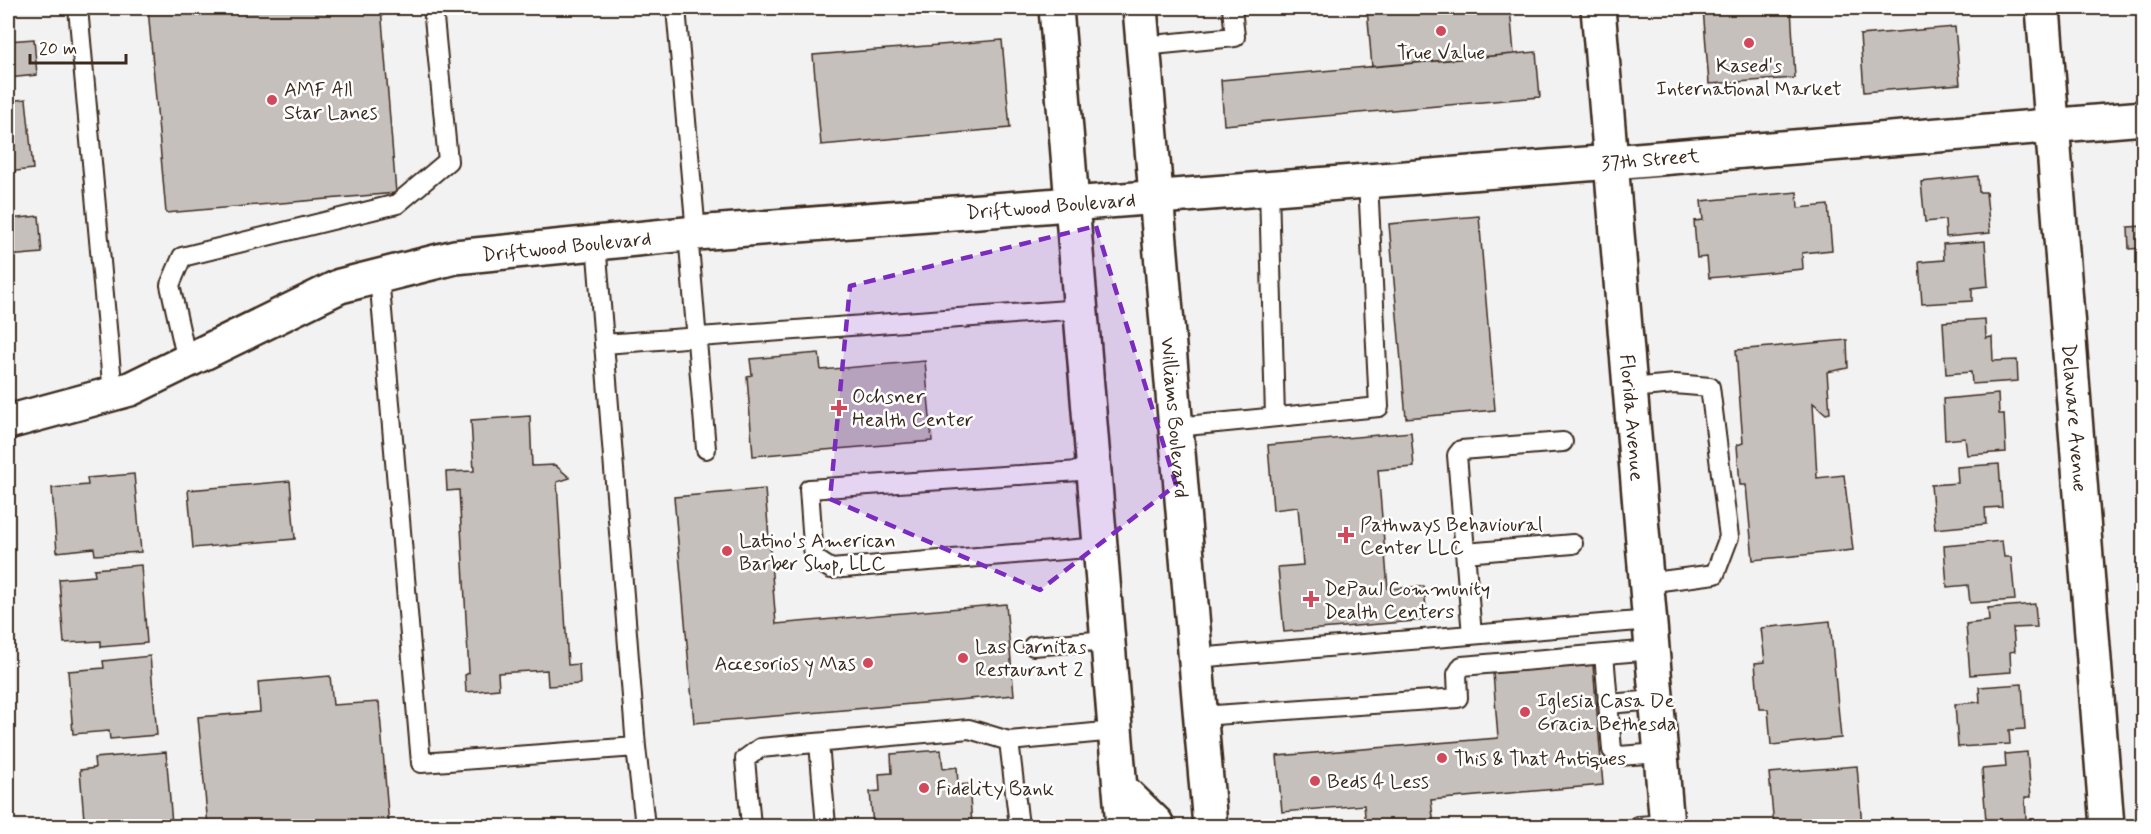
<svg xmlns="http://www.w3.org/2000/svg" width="2151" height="834" viewBox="0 0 2151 834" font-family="Mynerve,sans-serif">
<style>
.building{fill:#c6c0bd;stroke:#3b2a1e;stroke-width:1.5}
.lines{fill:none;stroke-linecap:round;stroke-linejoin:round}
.lane-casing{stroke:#3b2a1e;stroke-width:22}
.street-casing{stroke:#3b2a1e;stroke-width:38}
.secondary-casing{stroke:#3b2a1e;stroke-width:38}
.lane{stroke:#fff;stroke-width:18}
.street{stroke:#fff;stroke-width:33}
.secondary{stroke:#fff;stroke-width:33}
.marked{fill:#7b2cbf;fill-opacity:0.2;stroke:#7b2cbf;stroke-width:4.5;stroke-dasharray:12 8;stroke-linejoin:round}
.poi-dot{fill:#d1495b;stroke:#fff;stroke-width:2}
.labels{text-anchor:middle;stroke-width:5;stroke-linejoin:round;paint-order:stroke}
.poi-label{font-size:20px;fill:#3b2a1e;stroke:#fff;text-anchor:start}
.street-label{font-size:20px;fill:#3b2a1e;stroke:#fff}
</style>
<rect width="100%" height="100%" fill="#f3f2f2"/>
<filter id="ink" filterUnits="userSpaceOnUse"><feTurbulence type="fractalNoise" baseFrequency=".0167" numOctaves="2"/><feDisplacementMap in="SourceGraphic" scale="12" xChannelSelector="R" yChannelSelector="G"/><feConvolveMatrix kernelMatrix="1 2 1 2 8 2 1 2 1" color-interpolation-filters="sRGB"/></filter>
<g filter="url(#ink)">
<path class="building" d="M148,8H381L396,193L166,213Z
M1367,8H1510L1514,54L1372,67Z
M1703,8H1791L1795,78L1709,84Z
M1955,27L1960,84L1864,92L1860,35Z
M34,39L37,75L8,78V41Z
M1002,40L1010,128L821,145L813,55Z
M1536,52L1540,97L1224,125L1221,80Z
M26,99L33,169L8,172V101Z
M1978,176L1979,192H1986L1990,233L1946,237L1945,220L1925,222L1921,182Z
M1797,192L1798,208L1828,205L1832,250L1802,253L1803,269L1709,278L1707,257L1697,258L1694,221L1703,220L1701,201Z
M39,216L42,253L8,256V219Z
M1479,216L1495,410L1406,418L1389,224Z
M2144,226V248L2129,249L2128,227Z
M1985,241L1988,286L1972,288V301L1922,304L1919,262L1944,260L1943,244Z
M1985,319L1986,338L1992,337L1993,361L2017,360L2018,381L1972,384L1971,372L1946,374L1943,322Z
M1847,340L1848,368L1827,372L1830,413L1826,414L1813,403L1817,478L1844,475L1853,550L1753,560L1746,485H1740L1737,445L1743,443L1736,350Z
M819,353L821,370L925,361L932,441L753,456L747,376L752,375L750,359Z
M1998,394L1999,414H2004L2006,452L1967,455L1965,438L1945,440L1943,399Z
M530,416L532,466L555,465L570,478L557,482L568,665L579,664L580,684L548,686L547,670L498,673L499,689L466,692L465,675L469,673L459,490L447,491L446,472L474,471L471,420Z
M1411,432L1414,467L1378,470L1388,589L1424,586L1427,620L1284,632L1278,567L1303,565L1298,507L1273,510L1268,445Z
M1999,464L2002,507L1985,508L1986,524L1935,529L1931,485L1958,483L1957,467Z
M134,474L141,552L95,555L94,548L57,552L52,488L88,485L87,478Z
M290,481L295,539L193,548L188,490Z
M765,489L776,624L1006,604L1014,695L694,723L674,497Z
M2002,541L2004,557H2011L2015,600L1970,603L1968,585L1947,587L1944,546Z
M141,565L147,643L101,647V641L64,643L59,579L95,576L94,569Z
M2035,604L2037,627L2013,628L2015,651L2010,652L2011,672L1970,675L1966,624L1989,621L1988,608Z
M1830,621L1841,738L1771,745L1768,709H1759L1755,663L1765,662L1761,628Z
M150,656L157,735L110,739L109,731L73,734L68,671L104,668L103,661Z
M1593,665L1603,785L1431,800L1434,826H1366L1364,805L1282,812L1277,756L1498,738L1493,673Z
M330,676L333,705L379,702L389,826H208L198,717L260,712L258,682Z
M2022,684L2025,729L2009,730L2010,744L1958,747L1955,704L1980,702L1979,687Z
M941,750L943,769L957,767L958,785L969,784L972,825L962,826H873L870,792L880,791L879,774L892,773L891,754Z
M166,752L172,824L140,826H100L99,818L84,820L80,770L95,768L94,758Z
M2027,752L2031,797H2025L2026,819L1986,821L1982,769L2006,767L2005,754Z
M1857,766L1862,826H1774L1769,773Z"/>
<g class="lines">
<g class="lane-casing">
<path id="lane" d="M78,8L113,394
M676,8L696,233
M1143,46L1235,37L1232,8
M1269,188L1275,417
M688,233L706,449
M379,276L421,763L636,747L596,242
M604,344L1081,309
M187,361L170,285L182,257L397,204L448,161L433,8
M1630,388L1675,384L1710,387L1729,537L1715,574L1646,583
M1176,427L1379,407L1368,181
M1094,470L809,489L814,558L831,569L1100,547
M1465,553L1573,544
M1472,635L1457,455L1461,450L1563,442
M1033,646L1108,640
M1604,654L1612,750L1619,756L1660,753
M1196,658L1650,620
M1608,704L1656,700
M1201,716L1458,698L1457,674L1462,666L1653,650
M1009,741L1019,826
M819,743L826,826
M636,747L645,826
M751,826L745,759L760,748L969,729L1009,741L1115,731
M1639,826L1666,824"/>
</g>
<g class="street-casing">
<g id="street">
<path id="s1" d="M1598,8L1667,826"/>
<path id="s2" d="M2043,8L2107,826"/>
<path id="s3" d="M8,422L130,389L340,286L455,257L696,233L1612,162L2144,118"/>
</g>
</g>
<g class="secondary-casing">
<g id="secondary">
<path d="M1056,8L1123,826"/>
<path id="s4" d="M1140,8L1210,826"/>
<path d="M1120,788L1156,823L1157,826"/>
</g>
</g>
<use href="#lane" class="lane"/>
<use href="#street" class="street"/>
<use href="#secondary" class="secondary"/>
</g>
</g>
<path class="marked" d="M1096,226L1176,485L1040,590L830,499L850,286Z"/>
<g class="poi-dot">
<circle cx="1441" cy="31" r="6"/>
<circle cx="1749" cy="43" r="6"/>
<circle cx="272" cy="100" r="6"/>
<path d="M836 399h6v6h6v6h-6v6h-6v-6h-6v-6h6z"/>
<path d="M1343 526h6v6h6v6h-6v6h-6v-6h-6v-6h6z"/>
<circle cx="727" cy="551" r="6"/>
<path d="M1308 590h6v6h6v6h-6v6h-6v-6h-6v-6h6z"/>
<circle cx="963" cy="658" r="6"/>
<circle cx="868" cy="663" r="6"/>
<circle cx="1525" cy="712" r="6"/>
<circle cx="1442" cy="758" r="6"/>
<circle cx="1315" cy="781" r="6"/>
<circle cx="924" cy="788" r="6"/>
</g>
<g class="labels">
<g class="poi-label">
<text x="1441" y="59" text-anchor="middle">True Value</text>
<text x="1749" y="72" text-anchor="middle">Kased's<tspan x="1749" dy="23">International Market</tspan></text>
<text x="284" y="96">AMF All<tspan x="284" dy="23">Star Lanes</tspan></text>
<text x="852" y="403">Ochsner<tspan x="852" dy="23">Health Center</tspan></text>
<text x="1360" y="531">Pathways Behavioural<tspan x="1360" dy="23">Center LLC</tspan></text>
<text x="739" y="547">Latino's American<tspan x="739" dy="23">Barber Shop, LLC</tspan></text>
<text x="1324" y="595">DePaul Community<tspan x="1324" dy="23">Dealth Centers</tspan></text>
<text x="975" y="653">Las Carnitas<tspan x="975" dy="23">Restaurant 2</tspan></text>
<text x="856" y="670" text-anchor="end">Accesorios y Mas</text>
<text x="1537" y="707">Iglesia Casa De<tspan x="1537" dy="23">Gracia Bethesda</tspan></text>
<text x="1454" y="765">This &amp; That Antiques</text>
<text x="1327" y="788">Beds 4 Less</text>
<text x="936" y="795">Fidelity Bank</text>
</g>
<g class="street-label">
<text dy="7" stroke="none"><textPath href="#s3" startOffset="1678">37th Street</textPath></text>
<text dy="7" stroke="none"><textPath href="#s3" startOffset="1077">Driftwood Boulevard</textPath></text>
<text dy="7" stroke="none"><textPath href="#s3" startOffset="591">Driftwood Boulevard</textPath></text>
<text dy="7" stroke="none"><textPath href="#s4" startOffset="411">Williams Boulevard</textPath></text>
<text dy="7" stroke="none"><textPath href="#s1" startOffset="411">Florida Avenue</textPath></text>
<text dy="7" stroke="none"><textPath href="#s2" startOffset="411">Delaware Avenue</textPath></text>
</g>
</g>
<rect width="2151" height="834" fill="none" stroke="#fff" stroke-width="30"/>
<rect x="15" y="15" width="2121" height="804" fill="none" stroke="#3b2a1e" stroke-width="2" filter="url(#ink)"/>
<path d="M30 54v9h96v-9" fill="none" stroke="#3b2a1e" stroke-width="3"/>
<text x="39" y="54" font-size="18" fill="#3b2a1e" stroke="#ffffff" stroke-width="4.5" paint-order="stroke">20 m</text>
</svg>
